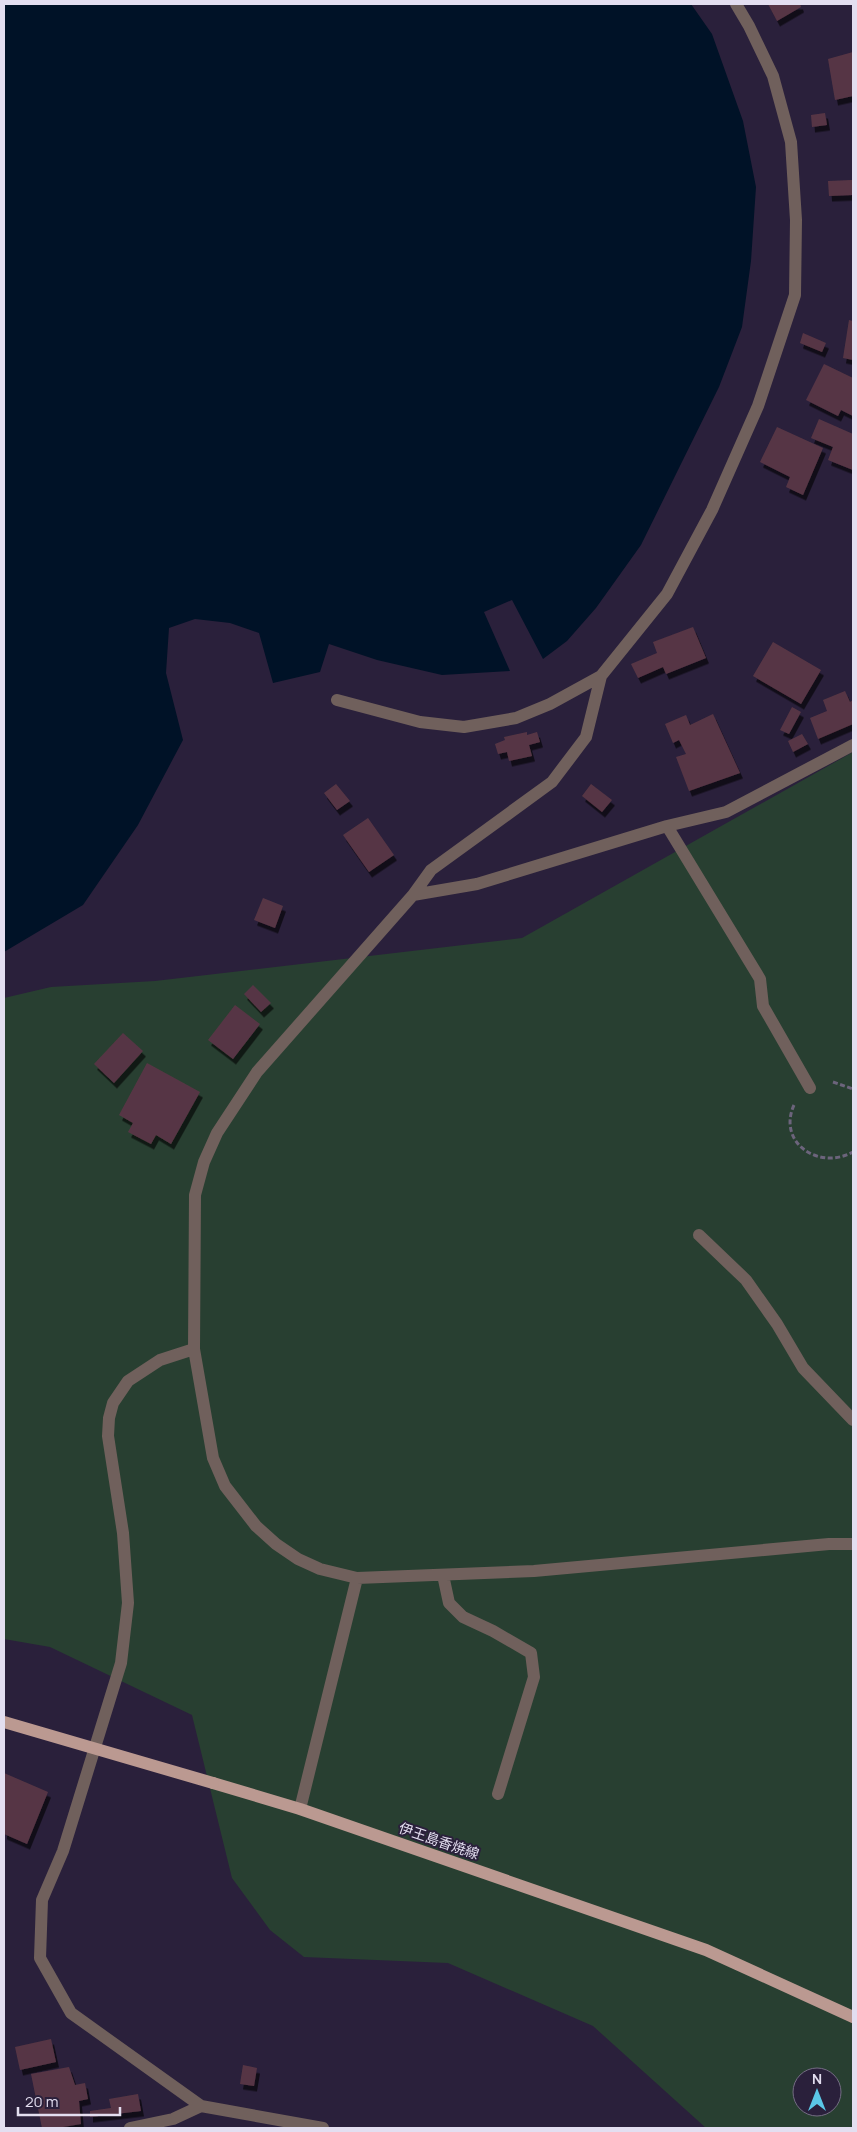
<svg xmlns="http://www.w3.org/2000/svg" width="857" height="2132" viewBox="0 0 857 2132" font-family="Manrope,'Noto Sans JP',sans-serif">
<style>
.green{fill:#283f31;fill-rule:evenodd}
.water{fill:#001227}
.building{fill:#573644;filter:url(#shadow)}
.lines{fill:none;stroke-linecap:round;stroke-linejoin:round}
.path{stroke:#6c647c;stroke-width:3;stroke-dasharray:5 2.5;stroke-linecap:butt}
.minor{stroke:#70605c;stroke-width:12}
.major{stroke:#bb9991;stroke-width:12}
.major-bridge{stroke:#bb9991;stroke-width:12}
.labels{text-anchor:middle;stroke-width:4;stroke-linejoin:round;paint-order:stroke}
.street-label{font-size:14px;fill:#e3def0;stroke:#2a203b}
</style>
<defs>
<filter id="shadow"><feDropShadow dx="3" dy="5.5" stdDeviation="0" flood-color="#0009"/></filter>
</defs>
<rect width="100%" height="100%" fill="#2a203b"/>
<path class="green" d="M853,752V2128H706L593,2026L448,1963L304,1957L270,1930L232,1878L192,1715L50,1647L4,1639V998L51,987L155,981L522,938ZM802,2077H832V2107H802Z"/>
<path class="water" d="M4,4H691L712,34L743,121L756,187L751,261L742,327L719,387L641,545L596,608L567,641L543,659L512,600L484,612L510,671L442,675L377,660L329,644L320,672L273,683L259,633L230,623L195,619L169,628L166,673L183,740L138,825L83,905L4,952Z"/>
<path class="building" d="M768,4H800L801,7L777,21Z
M853,52V96L835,100L828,59Z
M825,113L827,125L812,127L811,115Z
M852,180L853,195L829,196L828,181Z
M849,320L853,321V360L843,358Z
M803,333L826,343L822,352L800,343Z
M824,364L853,378V416L841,410L838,416L806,400Z
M819,419L853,434V470L828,460L833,447L811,438Z
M777,427L823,448L803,495L786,487L790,477L760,462Z
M693,627L706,658L666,674L663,667L638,678L631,664L657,653L653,642Z
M773,642L821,670L801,704L753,676Z
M845,691L850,702L853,700V724L818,739L810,718L827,711L823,700Z
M792,707L801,712L789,734L780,730Z
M713,714L740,773L689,791L676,757L686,754L679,740L673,743L665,724L686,715L690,725Z
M527,732V735L537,732L540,742L529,745L532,756L509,761L507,752L498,754L495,744L505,740L504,737Z
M802,734L808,744L793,752L788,741Z
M336,784L350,801L337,810L324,793Z
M591,784L612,800L602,812L582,796Z
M368,818L394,855L369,872L343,835Z
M263,898L283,906L275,928L254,920Z
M253,985L271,1003L261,1012L244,994Z
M235,1005L260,1024L233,1059L208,1040Z
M123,1033L143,1051L114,1083L94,1064Z
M147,1063L200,1092L171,1144L156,1135L151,1144L128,1132L133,1123L119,1115Z
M4,1773L48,1792L27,1844L4,1834Z
M51,2039L56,2062L20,2070L15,2047Z
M243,2065L257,2068L254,2086L240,2084Z
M69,2067L75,2085L85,2083L88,2099L79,2101L81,2124L57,2128H42L31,2074Z
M138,2094L141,2111L90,2117V2111L111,2108L109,2099Z"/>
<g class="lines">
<path class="path" d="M833,1082L853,1089
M794,1105C777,1142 818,1171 853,1152"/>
<path class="minor" d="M736,4L749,26L773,76L791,142L796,220L795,295L758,406L712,510L667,594L601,676L586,737L552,782L431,870L413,895L257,1072L217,1133L204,1162L195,1195L194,1349L213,1458L225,1486L256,1526L276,1544L298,1559L320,1569L357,1578L534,1571L829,1544H853
M337,700L420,722L464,727L516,718L550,704L601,676
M667,826L760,979L763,1006L810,1088
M413,895L477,884L667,826L726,812L853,745
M699,1235L746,1280L777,1324L803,1368L853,1420
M194,1349L160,1360L128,1381L113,1403L109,1418L108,1436L123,1533L128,1603L121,1663L63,1851L42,1900L40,1958L71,2013L201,2106L323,2128
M443,1575L449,1603L463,1617L493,1631L531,1653L534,1677L498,1794
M300,1809L357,1578
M130,2128L173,2119L201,2106"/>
<path class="major" d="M213,1783L300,1809L706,1950L853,2017"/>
<path class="major-bridge" d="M4,1722L213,1783"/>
</g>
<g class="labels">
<g class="street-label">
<text transform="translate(439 1841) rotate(19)" y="5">伊王島香焼線</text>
</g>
</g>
<rect width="857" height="2132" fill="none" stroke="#e3def0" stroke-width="10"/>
<g transform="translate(817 2092)"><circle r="24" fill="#2a203b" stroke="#746c83"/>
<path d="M0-4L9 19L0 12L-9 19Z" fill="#5bc7e7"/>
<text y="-8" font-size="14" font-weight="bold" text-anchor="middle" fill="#e3def0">N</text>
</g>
<path d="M18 2107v8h102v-8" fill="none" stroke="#e3def0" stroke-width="2.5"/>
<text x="25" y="2107" font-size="15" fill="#e3def0" stroke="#2a203b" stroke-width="4" paint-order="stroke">20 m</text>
</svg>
